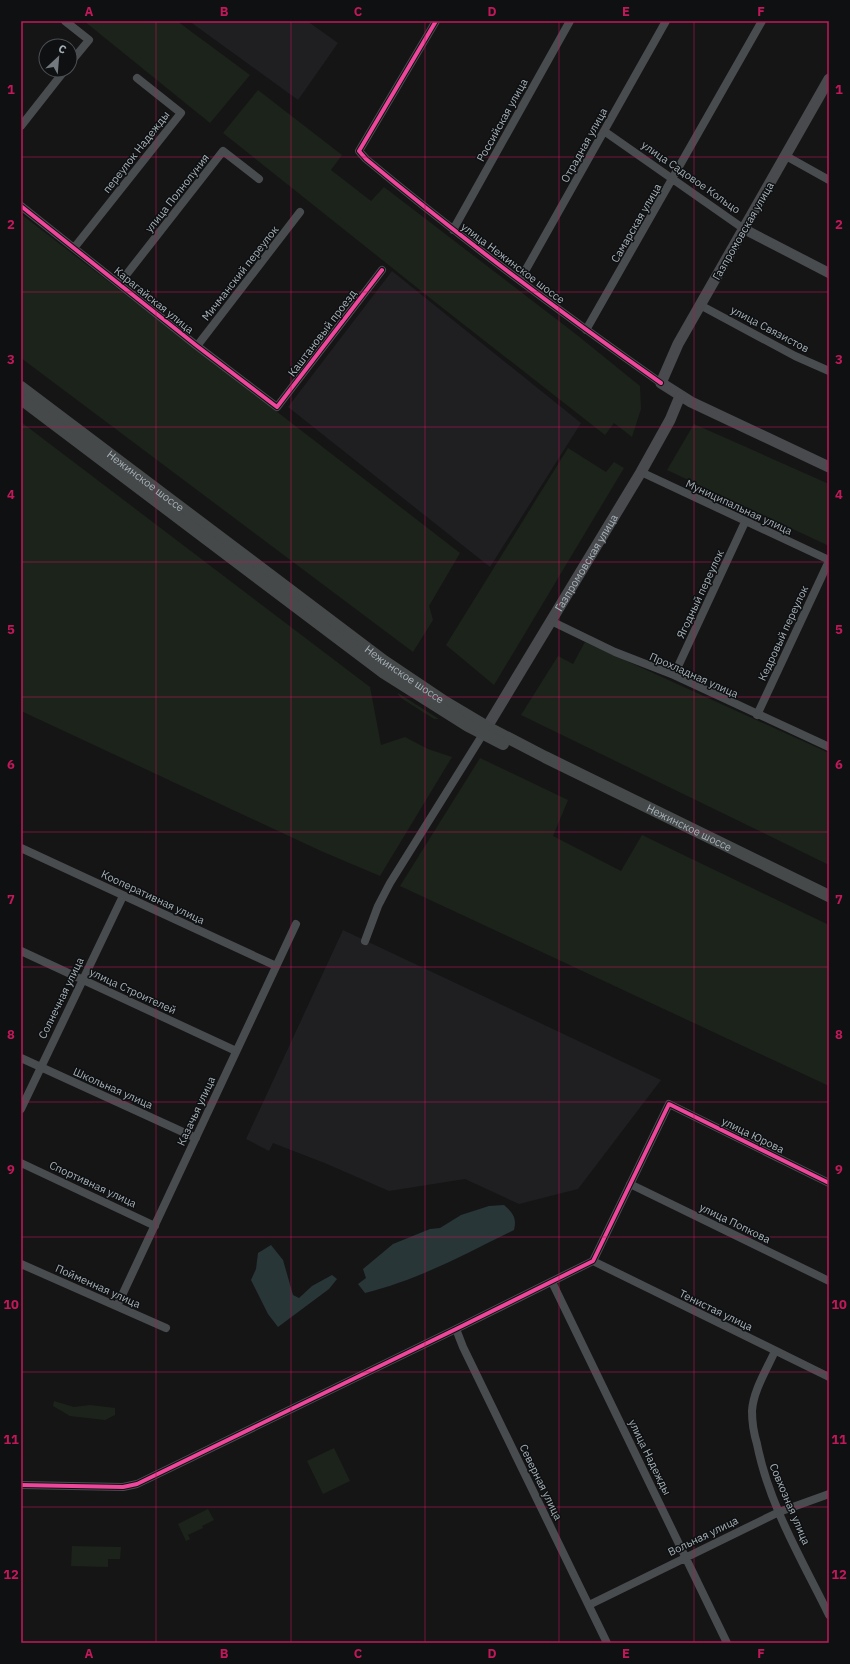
<svg xmlns="http://www.w3.org/2000/svg" width="850" height="1664" viewBox="0 0 850 1664" font-family="'IBM Plex Sans',sans-serif">
<style>
.built{fill:#1f1f22}
.green{fill:#1c231b}
.water{fill:#283638}
.lines{fill:none;stroke-linecap:round;stroke-linejoin:round}
.minor{stroke:#494c4f;stroke-width:8}
.tertiary{stroke:#494c4f;stroke-width:10}
.secondary{stroke:#484a4d;stroke-width:11}
.primary{stroke:#46494a;stroke-width:12}
.cycleway-casing{stroke:#0f1012;stroke-width:6}
.cycleway{stroke:#ed469a;stroke-width:4}
.grid{fill:none;stroke:#c2185b;stroke-width:1;stroke-opacity:0.55}
.labels{text-anchor:middle;stroke-width:3;stroke-linejoin:round;paint-order:stroke}
.street-label{font-size:11px;fill:#a5b1b8;stroke:#0f1012}
.neatline{fill:none;stroke:#c2185b;stroke-width:1.5}
.grid-label{font-size:13px;text-anchor:middle;font-weight:bold;fill:#c2185b}
</style>
<rect width="100%" height="100%" fill="#151516"/>
<path class="built" d="M189,21H307L338,43L298,100Z
M392,271L581,423L490,567L288,407Z
M343,930L661,1080L578,1189L519,1204L465,1179L389,1191L327,1164L273,1143L269,1151L246,1139Z"/>
<path class="green" d="M84,21H177L250,75L210,123Z
M258,90L342,155L331,170L371,201L384,187L577,335L640,386L641,409L632,437L614,423L605,435L435,302L223,133Z
M21,214L460,553L429,606L433,620L413,652L21,358Z
M21,422L370,687L381,745L405,737L428,749L452,757L380,876L321,851L21,711Z
M694,424L829,484V546L667,470Z
M568,448L606,472L614,462L624,468L494,685L446,645Z
M585,642L829,753V865L521,715L558,656L573,664Z
M398,694V693L439,719H434L401,698Z
M480,758L568,800L553,836L621,871L642,835L829,925V1086L400,886Z
M54,1401L74,1407L90,1405L115,1408V1415L105,1420L70,1416L53,1406Z
M334,1448L350,1481L323,1494L307,1461Z
M208,1509L214,1520L202,1526L203,1528L188,1535L190,1539L186,1541L178,1524Z
M72,1546L121,1547L120,1559H108V1567L71,1566Z"/>
<path class="water" d="M504,1205C513,1213 517,1218 514,1230C465,1254 418,1280 365,1293L358,1284L366,1278L363,1269L393,1244L430,1229L440,1228L461,1215L489,1206Z
M271,1245L283,1260L293,1295L299,1298L312,1286L332,1275L337,1279L329,1289L278,1327L268,1314L251,1280L256,1269L258,1253Z"/>
<g class="lines">
<path class="minor" d="M65,21L89,40L70,63
M436,21L359,151L366,159C461,238 560,312 661,383
M21,126L65,70
M604,131L744,229
M786,156L829,180
M21,206L197,346L277,407L382,270
M453,230L570,21
M74,248L181,113L137,78
M520,280L666,21
M119,284L223,151L259,179
M700,305L795,356L829,371
M586,330L762,21
M197,346L300,212
M641,472L829,560
M551,621L615,652L674,675L829,747
M674,675L745,522
M757,715L829,561
M21,848L276,966
M365,941L378,906L390,883L483,734
M21,951L236,1051
M21,1058L196,1138
M21,1109L123,896
M21,1163L155,1226
M630,1184L829,1281
M593,1261L829,1377
M21,1264L166,1328
M552,1282L727,1643
M117,1306L296,924
M456,1329L463,1347L607,1643
M775,1351C767,1369 753,1391 752,1411C752,1422 754,1434 757,1444C769,1505 802,1560 829,1615
M21,1485L123,1487L137,1484L456,1329L593,1261L669,1104L829,1183
M589,1605L779,1512L829,1494"/>
<path class="tertiary" d="M744,229L829,273"/>
<g class="secondary">
<path d="M829,79L678,344L661,383L691,402L829,467"/>
<path id="s1" d="M487,727L641,472L670,420L680,396"/>
</g>
<g class="primary">
<path id="s2" d="M21,387L384,661L445,702L487,727L545,757L829,896"/>
<path d="M21,399L384,673L468,726L503,744"/>
</g>
<g class="cycleway-casing">
<path id="cycleway" d="M436,21L359,151L366,159C461,238 560,312 661,383
M21,206L197,346L277,407L382,270
M21,1485L123,1487L137,1484L456,1329L593,1261L669,1104L829,1183"/>
</g>
<use href="#cycleway" class="cycleway"/>
</g>
<path class="grid" d="M156,21V1643M291,21V1643M425,21V1643M559,21V1643M694,21V1643M21,157H829M21,292H829M21,427H829M21,562H829M21,697H829M21,832H829M21,967H829M21,1102H829M21,1237H829M21,1372H829M21,1507H829"/>
<g class="labels">
<g class="street-label">
<text transform="translate(502 120) rotate(-61)" y="4">Российская улица</text>
<text transform="translate(584 145) rotate(-61)" y="4">Отрадная улица</text>
<text transform="translate(136 152) rotate(-52)" y="4">переулок Надежды</text>
<text transform="translate(691 177) rotate(35)" y="4">улица Садовое Кольцо</text>
<text transform="translate(177 193) rotate(-52)" y="4">улица Полнолуния</text>
<text transform="translate(636 223) rotate(-60)" y="4">Самарская улица</text>
<text transform="translate(743 231) rotate(-60)" y="4">Газпромовская улица</text>
<text transform="translate(513 263) rotate(37)" y="4">улица Нежинское шоссе</text>
<text transform="translate(240 273) rotate(-52)" y="4">Мичманский переулок</text>
<text transform="translate(154 300) rotate(39)" y="4">Карагайская улица</text>
<text transform="translate(770 329) rotate(28)" y="4">улица Связистов</text>
<text transform="translate(322 333) rotate(-53)" y="4">Каштановый проезд</text>
<text dy="4" stroke="none"><textPath href="#s2" startOffset="156">Нежинское шоссе</textPath></text>
<text transform="translate(739 507) rotate(25)" y="4">Муниципальная улица</text>
<text dy="4" stroke="none"><textPath href="#s1" startOffset="192">Газпромовская улица</textPath></text>
<text transform="translate(700 594) rotate(-65)" y="4">Ягодный переулок</text>
<text transform="translate(783 633) rotate(-65)" y="4">Кедровый переулок</text>
<text dy="4" stroke="none"><textPath href="#s2" startOffset="479">Нежинское шоссе</textPath></text>
<text transform="translate(694 675) rotate(24)" y="4">Прохладная улица</text>
<text dy="4" stroke="none"><textPath href="#s2" startOffset="803">Нежинское шоссе</textPath></text>
<text transform="translate(153 897) rotate(25)" y="4">Кооперативная улица</text>
<text transform="translate(133 991) rotate(25)" y="4">улица Строителей</text>
<text transform="translate(61 998) rotate(-64)" y="4">Солнечная улица</text>
<text transform="translate(113 1088) rotate(24)" y="4">Школьная улица</text>
<text transform="translate(196 1111) rotate(-65)" y="4">Казачья улица</text>
<text transform="translate(753 1135) rotate(26)" y="4">улица Юрова</text>
<text transform="translate(93 1184) rotate(25)" y="4">Спортивная улица</text>
<text transform="translate(735 1223) rotate(26)" y="4">улица Попкова</text>
<text transform="translate(98 1286) rotate(24)" y="4">Пойменная улица</text>
<text transform="translate(716 1310) rotate(26)" y="4">Тенистая улица</text>
<text transform="translate(650 1457) rotate(64)" y="4">улица Надежды</text>
<text transform="translate(541 1482) rotate(64)" y="4">Северная улица</text>
<text transform="translate(790 1504) rotate(67)" y="4">Совхозная улица</text>
<text transform="translate(703 1536) rotate(-26)" y="4">Вольная улица</text>
</g>
</g>
<rect width="850" height="1664" fill="none" stroke="#0f1012" stroke-width="44"/>
<g transform="translate(58 58) rotate(26)"><circle r="19" fill="#0f1012" stroke="#4b5054"/>
<path d="M0-3L7 15L0 10L-7 15Z" fill="#737a7f"/>
<text y="-6" font-size="11" font-weight="bold" text-anchor="middle" fill="#a5b1b8">С</text>
</g>
<rect x="22" y="22" width="806" height="1620" class="neatline"/>
<g class="grid-label">
<text x="89" y="16">A</text>
<text x="224" y="16">B</text>
<text x="358" y="16">C</text>
<text x="492" y="16">D</text>
<text x="626" y="16">E</text>
<text x="761" y="16">F</text>
<text x="11" y="94">1</text>
<text x="839" y="94">1</text>
<text x="11" y="229">2</text>
<text x="839" y="229">2</text>
<text x="11" y="364">3</text>
<text x="839" y="364">3</text>
<text x="11" y="499">4</text>
<text x="839" y="499">4</text>
<text x="11" y="634">5</text>
<text x="839" y="634">5</text>
<text x="11" y="769">6</text>
<text x="839" y="769">6</text>
<text x="11" y="904">7</text>
<text x="839" y="904">7</text>
<text x="11" y="1039">8</text>
<text x="839" y="1039">8</text>
<text x="11" y="1174">9</text>
<text x="839" y="1174">9</text>
<text x="11" y="1309">10</text>
<text x="839" y="1309">10</text>
<text x="11" y="1444">11</text>
<text x="839" y="1444">11</text>
<text x="11" y="1579">12</text>
<text x="839" y="1579">12</text>
<text x="89" y="1658">A</text>
<text x="224" y="1658">B</text>
<text x="358" y="1658">C</text>
<text x="492" y="1658">D</text>
<text x="626" y="1658">E</text>
<text x="761" y="1658">F</text>
</g>
</svg>
